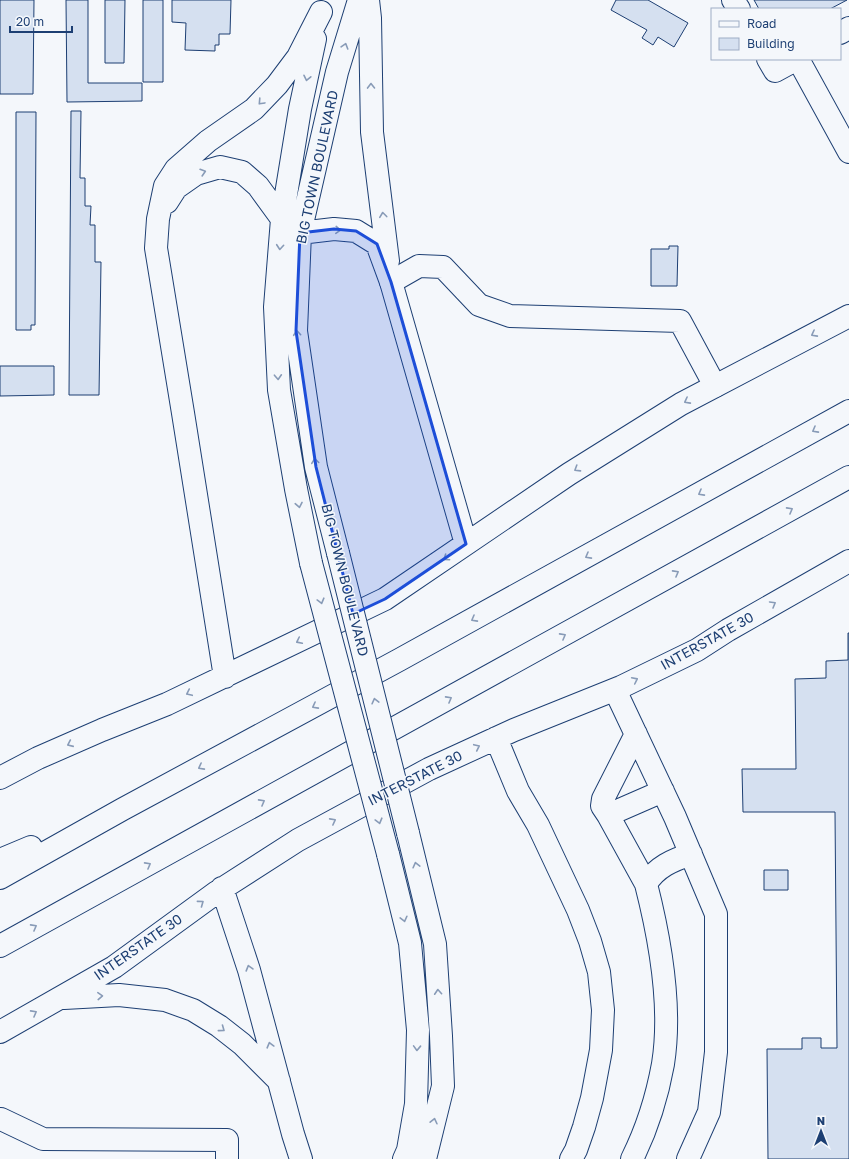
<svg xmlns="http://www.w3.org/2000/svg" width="849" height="1159" viewBox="0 0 849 1159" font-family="'Golos Text',sans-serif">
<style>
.building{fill:#d5e0f0;stroke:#1d3f73}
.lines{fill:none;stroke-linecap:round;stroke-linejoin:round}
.minor-casing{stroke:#1d3f73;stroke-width:24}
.major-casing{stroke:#1d3f73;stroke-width:24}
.highway-casing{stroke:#1d3f73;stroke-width:24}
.minor{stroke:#f4f7fb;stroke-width:22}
.major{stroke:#f4f7fb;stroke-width:22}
.highway{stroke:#f4f7fb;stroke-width:22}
.major-bridge-casing{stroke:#1d3f73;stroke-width:24;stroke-linecap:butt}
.major-bridge{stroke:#f4f7fb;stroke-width:22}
.oneway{stroke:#889bb7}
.marked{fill:#1d4ed8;fill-opacity:0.2;stroke:#1d4ed8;stroke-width:3;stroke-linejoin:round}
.labels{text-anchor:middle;stroke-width:3;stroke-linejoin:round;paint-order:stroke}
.street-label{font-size:14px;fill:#1d3f73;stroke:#f4f7fb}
</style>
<rect width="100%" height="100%" fill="#f4f7fb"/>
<path class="building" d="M0,0H34L33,94H0Z
M66,0H88V83H142V101L67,102Z
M105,0H125L124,63H105Z
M143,0H163V82H143Z
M172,0H231L230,34H219V45H215V51L185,50L186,23L172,22Z
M616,0H648L688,23L674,47L658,37L653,45L642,38L647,30L611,10Z
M754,0H847L830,9H759Z
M71,111H81L80,178H85V206H91L90,225H95V262H101L99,395H69Z
M16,112H36L35,325H31V330H16Z
M669,246H678L677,286H651V249H669Z
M0,366H54V395L0,396Z
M848,633H849V1159H768L767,1049H802V1038H821V1048H837L835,812H743L742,769H796L795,679L826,678V661L848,660Z
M764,870H788V890H764Z"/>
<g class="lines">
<g class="minor-casing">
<path id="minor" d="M733,0L739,9
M840,33L849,28
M768,59L775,71L797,59
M798,59L849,152
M391,282L419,266L443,267L479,305L510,316L680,321L715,386
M615,690L675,817L716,914V1052L709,1112L688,1159
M636,734L603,799L602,806L608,815L663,791
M608,815L646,884
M1,1119L43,1139L227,1140V1159
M632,1159C647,1129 657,1097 663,1064C672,1008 660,939 646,884C656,867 673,860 691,854"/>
</g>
<g class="major-casing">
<path id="major" d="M368,0L370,18L372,132L388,261
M167,202L176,188L196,174L220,167L242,172L258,186L282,219
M300,233L334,229L356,231L377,244L391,282L466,544
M338,553L316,467L296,331L300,233L337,72L359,0
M311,563L296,489L279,390L275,307L282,219L300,109L315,39
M225,677L183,413L156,248L158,219L165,186L176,169L208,141L254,109L277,85L298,57L321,12
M496,738L518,791L538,825L578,910L590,941L599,972L603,1010L601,1050L592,1098L584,1127L576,1150L571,1159
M0,778L38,758L102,730L167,704L385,599L569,474L681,404L849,316
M408,833L435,944L441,1036L443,1086L425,1159
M388,854L410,943L418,1030L416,1104L408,1150L404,1159
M222,888L249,970L293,1134L301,1159
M64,998L119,995L165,1000L193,1010L219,1026L242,1044L279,1081
M0,1032L114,967L217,892L298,840L429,769L514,730L621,687L697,650L728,630L849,561"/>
</g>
<g class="highway-casing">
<path id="highway" d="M0,860L31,847
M0,878L123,809L399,660L849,411
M0,946L849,477"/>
</g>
<use href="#minor" class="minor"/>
<use href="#major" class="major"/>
<use href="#highway" class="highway"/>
<g class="major-bridge-casing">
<path id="major-bridge" d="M338,553L408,833
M311,563L388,854"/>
</g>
<use href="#major-bridge" class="major-bridge"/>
</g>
<defs><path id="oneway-chevron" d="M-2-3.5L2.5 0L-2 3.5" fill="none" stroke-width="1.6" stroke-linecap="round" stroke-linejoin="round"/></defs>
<g class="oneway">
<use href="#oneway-chevron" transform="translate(345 46) rotate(-73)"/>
<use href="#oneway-chevron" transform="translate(307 78) rotate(102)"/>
<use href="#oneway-chevron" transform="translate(371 86) rotate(-91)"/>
<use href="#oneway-chevron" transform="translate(261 102) rotate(133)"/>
<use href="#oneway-chevron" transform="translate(203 172) rotate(-17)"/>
<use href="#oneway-chevron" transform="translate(383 215) rotate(-97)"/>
<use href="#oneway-chevron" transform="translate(338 230) rotate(3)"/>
<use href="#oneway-chevron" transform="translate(280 247) rotate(95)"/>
<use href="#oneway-chevron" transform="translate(297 333) rotate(-95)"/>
<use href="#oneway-chevron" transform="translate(814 334) rotate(152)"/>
<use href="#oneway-chevron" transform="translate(278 377) rotate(87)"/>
<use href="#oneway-chevron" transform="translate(687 401) rotate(152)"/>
<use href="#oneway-chevron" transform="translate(815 430) rotate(151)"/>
<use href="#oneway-chevron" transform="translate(315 461) rotate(-98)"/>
<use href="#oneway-chevron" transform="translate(577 469) rotate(148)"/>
<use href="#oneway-chevron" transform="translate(701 493) rotate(151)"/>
<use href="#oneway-chevron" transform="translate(299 505) rotate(79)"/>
<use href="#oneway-chevron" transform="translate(790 510) rotate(-29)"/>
<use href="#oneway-chevron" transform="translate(588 556) rotate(151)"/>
<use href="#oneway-chevron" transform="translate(446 558) rotate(146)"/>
<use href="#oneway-chevron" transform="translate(676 573) rotate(-29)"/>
<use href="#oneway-chevron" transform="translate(321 601) rotate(75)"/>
<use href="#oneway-chevron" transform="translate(773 604) rotate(-30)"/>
<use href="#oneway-chevron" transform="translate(474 619) rotate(151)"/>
<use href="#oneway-chevron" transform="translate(563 636) rotate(-29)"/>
<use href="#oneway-chevron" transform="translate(299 641) rotate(154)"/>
<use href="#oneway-chevron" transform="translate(635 680) rotate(-26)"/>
<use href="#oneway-chevron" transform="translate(189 693) rotate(155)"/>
<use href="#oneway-chevron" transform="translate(449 699) rotate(-29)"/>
<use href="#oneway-chevron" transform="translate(375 701) rotate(-104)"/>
<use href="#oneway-chevron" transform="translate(315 706) rotate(152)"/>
<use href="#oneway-chevron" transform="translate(70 744) rotate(156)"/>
<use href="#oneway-chevron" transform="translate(477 747) rotate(-25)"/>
<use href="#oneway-chevron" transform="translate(201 767) rotate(152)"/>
<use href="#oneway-chevron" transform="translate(262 802) rotate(-29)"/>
<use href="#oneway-chevron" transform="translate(333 821) rotate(-28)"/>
<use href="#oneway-chevron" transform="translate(379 821) rotate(75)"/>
<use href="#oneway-chevron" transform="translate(148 865) rotate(-29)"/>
<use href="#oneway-chevron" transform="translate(416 865) rotate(-104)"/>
<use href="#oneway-chevron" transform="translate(201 903) rotate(-36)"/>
<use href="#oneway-chevron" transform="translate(404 919) rotate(76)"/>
<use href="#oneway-chevron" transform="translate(34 927) rotate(-29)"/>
<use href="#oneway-chevron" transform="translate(249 968) rotate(-106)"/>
<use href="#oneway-chevron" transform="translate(438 992) rotate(-94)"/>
<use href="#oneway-chevron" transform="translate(100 996) rotate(-3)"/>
<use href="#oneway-chevron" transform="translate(34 1013) rotate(-29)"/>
<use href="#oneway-chevron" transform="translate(222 1029) rotate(36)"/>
<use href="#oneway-chevron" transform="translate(270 1045) rotate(-105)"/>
<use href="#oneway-chevron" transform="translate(417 1048) rotate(92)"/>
<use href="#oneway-chevron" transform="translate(434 1121) rotate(-77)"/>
</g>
<path class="marked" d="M334,229L356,231L377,244L391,282L466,544L385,599L353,614L316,467L296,331L300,233Z"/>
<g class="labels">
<g class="street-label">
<text transform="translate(317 167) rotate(-78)" y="5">BIG TOWN BOULEVARD</text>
<text transform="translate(345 580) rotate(76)" y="5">BIG TOWN BOULEVARD</text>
<text transform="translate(707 641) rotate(-29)" y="5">INTERSTATE 30</text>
<text transform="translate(415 778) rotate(-27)" y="5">INTERSTATE 30</text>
<text transform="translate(138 947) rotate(-35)" y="5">INTERSTATE 30</text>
</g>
</g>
<rect x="711" y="8" width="130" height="52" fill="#f4f7fb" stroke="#9eadc5"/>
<rect x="719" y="21" width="20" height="6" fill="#f4f7fb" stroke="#9eadc5"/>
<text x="747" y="28" font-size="12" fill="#1d3f73">Road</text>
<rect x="719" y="38" width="20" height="12" fill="#d5e0f0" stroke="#9eadc5"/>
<text x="747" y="48" font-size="12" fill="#1d3f73">Building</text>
<g transform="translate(821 1131)" stroke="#f4f7fb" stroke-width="3" paint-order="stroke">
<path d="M0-3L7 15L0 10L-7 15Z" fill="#1d3f73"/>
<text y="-6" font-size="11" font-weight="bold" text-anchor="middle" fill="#1d3f73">N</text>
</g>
<path d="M10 26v6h62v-6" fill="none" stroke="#1d3f73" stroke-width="2"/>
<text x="16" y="26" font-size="12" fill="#1d3f73" stroke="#f4f7fb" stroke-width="3" paint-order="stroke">20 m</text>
</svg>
